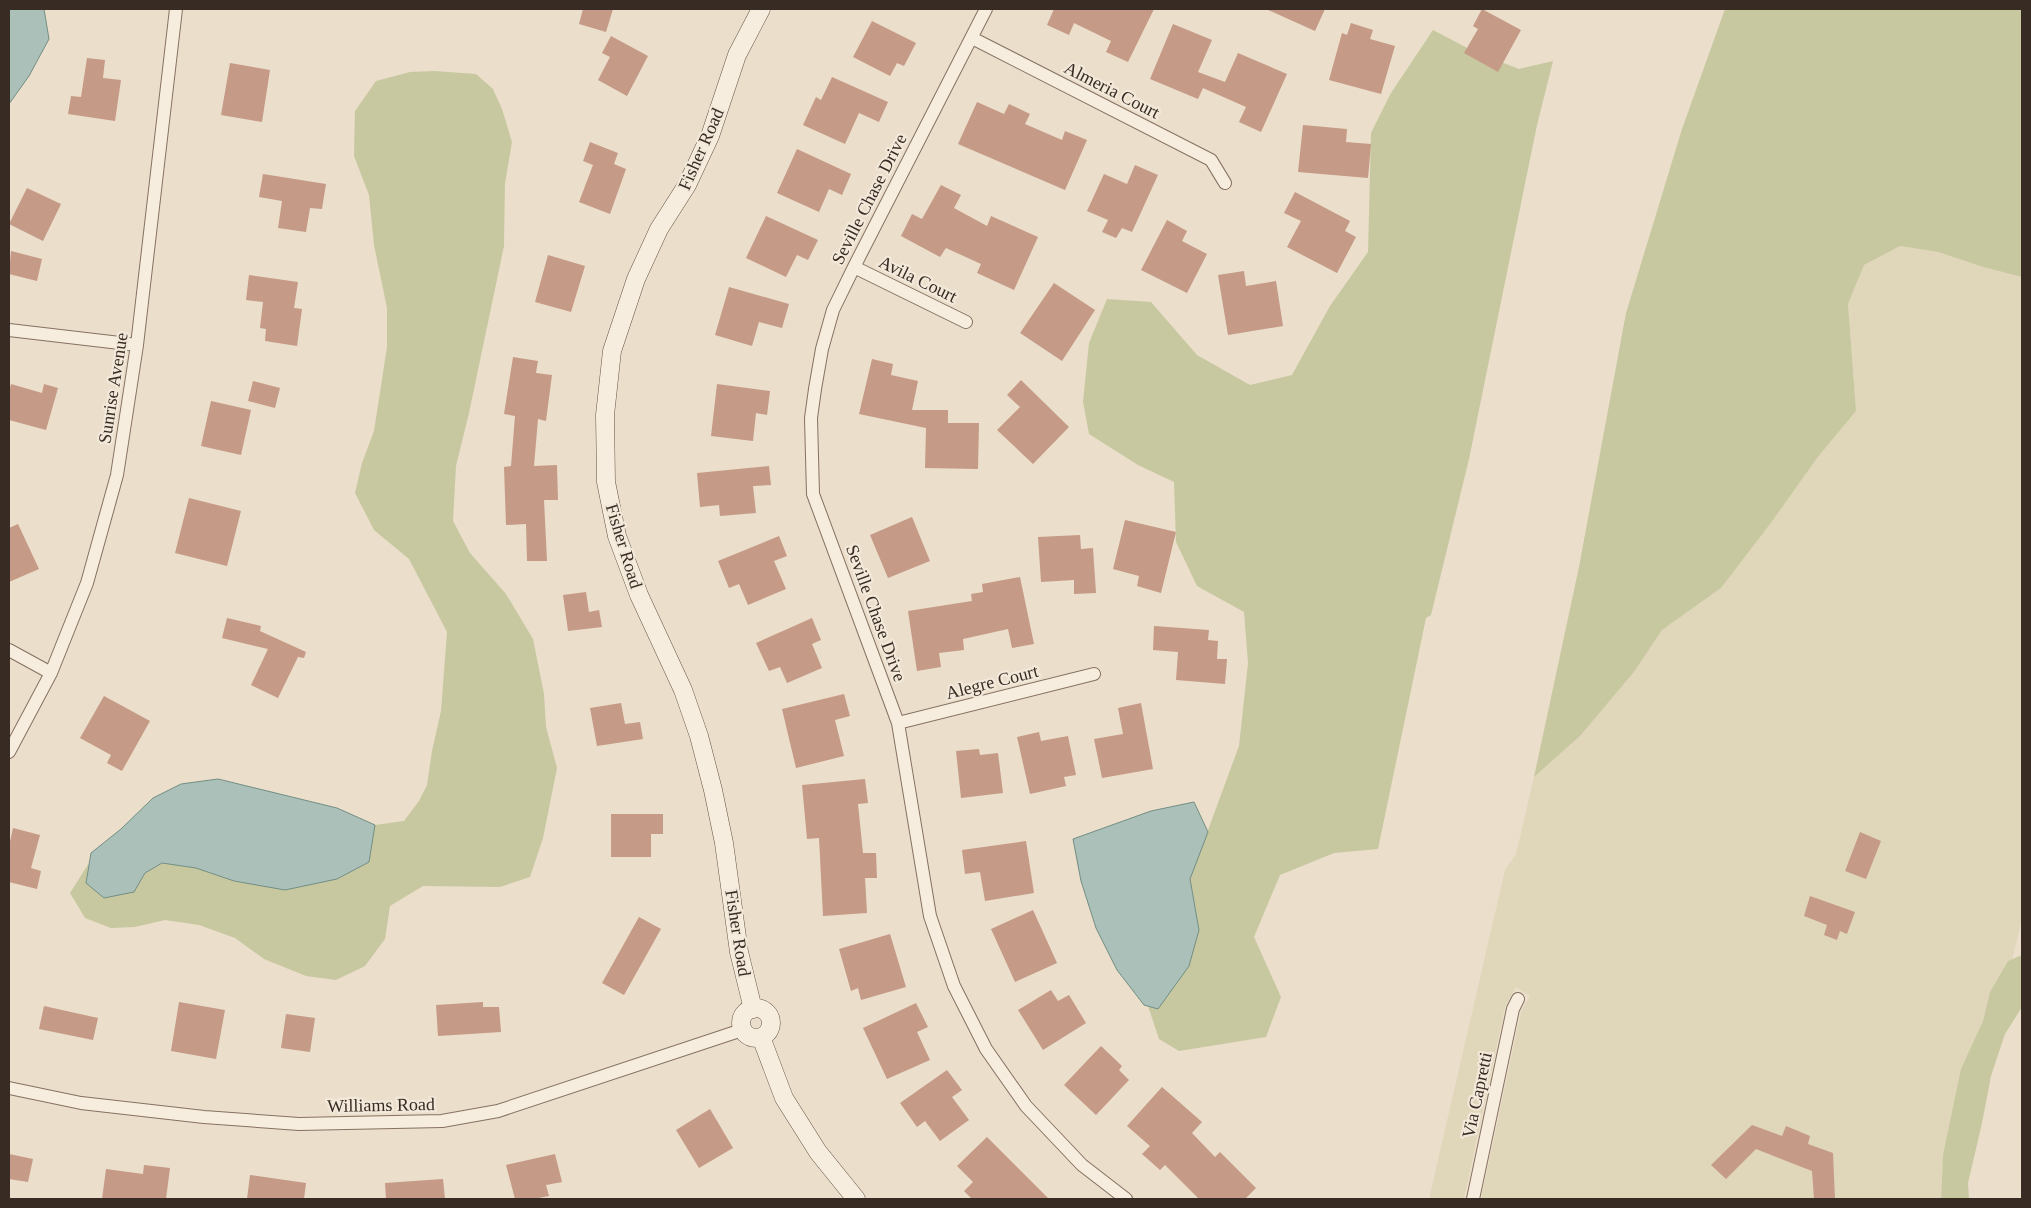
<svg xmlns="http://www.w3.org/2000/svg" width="2031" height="1208" viewBox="0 0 2031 1208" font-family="'Times New Roman',serif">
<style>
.farmland{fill:#e0d6ba}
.green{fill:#c7c8a0}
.water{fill:#abc0b8;stroke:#728e84}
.building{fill:#c59a86}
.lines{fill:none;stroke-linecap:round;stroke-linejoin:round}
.street-casing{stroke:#867161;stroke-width:14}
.secondary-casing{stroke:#685344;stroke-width:19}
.street{stroke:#f6edde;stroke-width:12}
.secondary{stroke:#f6edde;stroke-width:18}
.labels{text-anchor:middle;stroke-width:4.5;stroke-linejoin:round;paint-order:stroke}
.street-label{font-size:18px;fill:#382b23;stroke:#f3e9da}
</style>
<rect width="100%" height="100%" fill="#ebdecb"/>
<path class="farmland" d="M1900,246L1938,252L1983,267L2022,277V919L2012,960L2008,961L1990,992L1983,1021L1975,1041L1943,1155L1941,1199H1481L1521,1012L1530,996L1516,987L1505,1007L1464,1199H1429L1505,870L1516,854L1534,777L1580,736L1634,672L1662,630L1721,588L1817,458L1856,411L1848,304L1864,265Z"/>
<path class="green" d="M1725,9H2022V277L1983,267L1938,252L1900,246L1864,265L1848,304L1856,411L1817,458L1773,520L1721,588L1662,630L1634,672L1580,736L1534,777L1579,567L1626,313L1682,129Z
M1433,30L1475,52L1519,69L1553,61L1537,125L1469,459L1431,615L1426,618L1378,849L1334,853L1280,875L1254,937L1281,997L1266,1037L1179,1051L1159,1039L1148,1006L1158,1009L1199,930L1190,879L1239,746L1248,663L1244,612L1197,586L1176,542L1174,482L1138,465L1089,434L1083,402L1089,343L1107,299L1151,302L1197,355L1250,385L1292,375L1330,306L1368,252L1371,133L1391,93Z
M435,71L476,74L493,89L502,109L512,142L505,183L504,246L469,413L456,466L453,521L470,553L506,594L533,639L544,694L546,727L557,768L543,838L530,877L500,887L423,886L390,906L385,939L365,966L336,980L306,976L264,959L235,938L199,925L165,920L135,927L111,928L85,918L70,893L89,863L86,883L133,892L145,873L162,863L196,868L234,881L285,890L369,862L375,825L404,821L419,801L427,785L432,751L441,711L447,632L409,559L374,530L355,493L362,463L374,431L387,347V308L374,245L369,195L354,156L355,111L376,81L410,72Z
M2022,955V1007L2005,1034L1991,1076L1982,1123L1968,1183L1969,1199H1941L1943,1155L1961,1069L1983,1021L1990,992L2008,961Z"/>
<path class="water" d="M9,9H44L49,39L29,76L9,104Z
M218,779L337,808L375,825L369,862L337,879L285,890L234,881L196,868L162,863L145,873L134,892L104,898L86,883L91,853L121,829L153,798L181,784Z
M1194,802L1208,832L1190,879L1199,930L1189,966L1158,1009L1144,1005L1117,970L1096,928L1081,881L1073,839L1151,811Z"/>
<path class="building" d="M583,9H613L606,32L579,24Z
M1054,9H1154L1128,62L1106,52L1111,41L1074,23L1069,35L1047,25Z
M1266,9H1325L1315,31Z
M1482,9L1521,30L1498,72L1464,53L1478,29L1473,26Z
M872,21L916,43L904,66L897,63L890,76L853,57Z
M1351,23L1373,30L1370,39L1395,46L1381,94L1329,80L1342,33L1347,35Z
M1173,24L1212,40L1198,72L1225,82L1238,53L1287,74L1261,132L1239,122L1246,107L1203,88L1198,99L1150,79Z
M611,36L648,56L627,96L598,80L610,57L602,53Z
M87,58L105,60L103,78L121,80L115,121L68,114L71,96L81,97Z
M230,63L270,70L262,122L221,115Z
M832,77L888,102L879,122L859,113L845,144L803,125L816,97L821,100Z
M977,102L1004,114L1009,104L1030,114L1025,124L1062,140L1065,131L1087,140L1065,190L958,144Z
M1303,125L1347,129L1346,142L1371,144L1368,178L1298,172Z
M590,142L618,153L614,164L626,169L610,214L579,202L593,165L583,161Z
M797,149L851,174L842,195L829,189L819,212L777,193Z
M1135,165L1158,175L1132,232L1122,228L1116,238L1102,232L1108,220L1087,211L1104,174L1127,184Z
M263,174L326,184L322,209L310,208L306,232L278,228L282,201L259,197Z
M941,185L961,195L954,208L987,226L991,216L1038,237L1014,290L977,273L981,264L946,248L940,257L901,236L912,214L922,219Z
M27,188L61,204L43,241L9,224Z
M1295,192L1350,221L1345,231L1356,237L1337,273L1287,247L1301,221L1284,213Z
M766,216L818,240L808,260L797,255L786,277L746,258Z
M1167,220L1187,231L1182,241L1207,254L1187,293L1141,270Z
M11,251L42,259L37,281L9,274Z
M548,255L585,266L571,312L535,302Z
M1244,271L1246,286L1276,281L1283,326L1228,335L1218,275Z
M249,275L298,282L294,308L302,309L297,346L265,341L266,329L260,328L263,302L246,300Z
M1054,283L1095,310L1062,361L1020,333Z
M729,287L789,304L782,328L759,322L752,346L715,335Z
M513,357L538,361L536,373L552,375L546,421L538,419L534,466L557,465L558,500H544L547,561H527L526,524L506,525L504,467L511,466L515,416L504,414Z
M872,359L893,364L891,375L918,381L912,410H948V423H979L978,469L925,468L926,428L859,414Z
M1021,380L1069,427L1033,464L997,430L1020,407L1007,395Z
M253,381L280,388L275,408L248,401Z
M11,384L42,393L44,384L58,388L46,430L9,420V392Z
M717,384L770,391L767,415L756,413L753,441L711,436Z
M211,401L251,410L241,455L201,446Z
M769,466L771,485L753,486L756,513L720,516L719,505L700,507L697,473Z
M189,498L241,511L227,566L175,553Z
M912,517L930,561L888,578L870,535Z
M1125,520L1176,532L1161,593L1137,586L1139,576L1113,569Z
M18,524L39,569L9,582V528Z
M1080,535L1081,549L1093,548L1096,593L1074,594V580L1041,582L1038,537Z
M779,536L787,556L774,561L786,589L748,605L739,584L729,588L718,561Z
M1020,577L1034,644L1012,648L1008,629L963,639L964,650L939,653L941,667L917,671L908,611L972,601L971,594L983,592L982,584Z
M586,592L589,612L599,610L602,627L568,631L563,595Z
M227,618L261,626L260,631L306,652L304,658L298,657L278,698L251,685L268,649L222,638Z
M812,618L821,640L812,644L822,668L787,683L780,667L769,671L756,643Z
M1154,626L1209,630L1208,640L1218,641L1217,659H1227L1225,684L1176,680L1178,652L1153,650Z
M844,694L850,716L835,720L844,756L796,768L782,709Z
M104,696L150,721L122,771L107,763L111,755L80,738Z
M621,703L625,724L640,722L643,739L597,746L590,708Z
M1141,703L1153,769L1102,778L1094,739L1123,734L1118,708Z
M1039,732L1041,741L1068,736L1076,775L1064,777L1066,786L1030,794L1017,737Z
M979,749L980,755L998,753L1003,793L961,798L956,751Z
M865,779L868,803L858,804L863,853H876L877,878H865L867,913L823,916L819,838L807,839L802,785Z
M611,814H663V834H651V857H611Z
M13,828L40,835L31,868L41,871L37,889L9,882V846Z
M1860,832L1881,841L1866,879L1845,871Z
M1026,841L1034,893L985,901L980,872L965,874L962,850Z
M1810,896L1855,912L1847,934L1840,931L1837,940L1824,935L1827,925L1804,916Z
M1033,910L1057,963L1015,982L991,929Z
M639,917L661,929L624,995L602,983Z
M890,934L906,987L861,1000L858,988L851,991L839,949Z
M1051,990L1058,1001L1069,995L1086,1023L1043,1050L1018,1010Z
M179,1002L225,1010L216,1059L171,1051Z
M483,1002V1007H499L501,1032L438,1036L436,1005Z
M916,1003L928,1027L917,1032L930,1060L887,1079L863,1028Z
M44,1006L98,1018L93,1040L39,1029Z
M286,1014L315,1018L310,1052L281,1048Z
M1101,1046L1122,1066L1119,1070L1129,1080L1096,1115L1064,1085Z
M947,1070L962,1090L952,1097L969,1120L940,1141L925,1121L917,1127L900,1103Z
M1162,1087L1202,1122L1192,1133L1215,1157L1220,1152L1256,1188L1245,1199H1199L1165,1165L1160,1170L1142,1154L1150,1146L1127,1126Z
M710,1109L733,1148L699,1168L676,1130Z
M1752,1125L1782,1136L1786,1126L1810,1136L1808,1144L1833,1153L1835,1199H1814L1812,1171L1756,1149L1726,1179L1711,1165Z
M987,1137L1049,1199H972L964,1191L973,1182L957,1166Z
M9,1154L33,1159L28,1182L9,1179Z
M555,1154L562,1182L546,1185L549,1196L533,1199H515L506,1165Z
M144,1165L170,1168L166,1199L152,1198V1199H102L106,1169L143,1174Z
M250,1175L306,1183L304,1199H247Z
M443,1179L445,1199H386L385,1183Z"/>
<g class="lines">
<g class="street-casing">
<path id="street" d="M986,9L854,267L833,310L822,349L815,389L811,418L813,494L898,723L930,916L954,986L986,1049L1026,1106L1082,1165L1126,1199
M972,38L1211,160L1225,183
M854,267L966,322
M9,330L137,345
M9,650L51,673
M898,723L1094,674
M9,752L51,673L87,583L117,475L137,345L176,9
M9,1088L81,1103L204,1117L299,1124L442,1121L498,1111L742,1030
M1473,1199L1513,1009L1518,999"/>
</g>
<g class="secondary-casing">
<path id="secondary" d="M741 1023a15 15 0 1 1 30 0a15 15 0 1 1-30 0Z
M753,1009L739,952L724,843L713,790L699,736L683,690L639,595L617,536L606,482L605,415L612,351L636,279L659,229L687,185L710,136L737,55L761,9
M761,1037L784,1098L818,1152L856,1199"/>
</g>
<use href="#street" class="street"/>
<use href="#secondary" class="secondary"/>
</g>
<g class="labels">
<g class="street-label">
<text transform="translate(1112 90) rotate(27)" y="6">Almeria Court</text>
<text transform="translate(701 149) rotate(-66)" y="6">Fisher Road</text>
<text transform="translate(869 199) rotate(-63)" y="6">Seville Chase Drive</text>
<text transform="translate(918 279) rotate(26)" y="6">Avila Court</text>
<text transform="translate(113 388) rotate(-81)" y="6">Sunrise Avenue</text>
<text transform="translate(624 546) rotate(73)" y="6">Fisher Road</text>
<text transform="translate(876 613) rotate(70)" y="6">Seville Chase Drive</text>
<text transform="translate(992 682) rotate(-14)" y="6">Alegre Court</text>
<text transform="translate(738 933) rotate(81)" y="6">Fisher Road</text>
<text transform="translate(1477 1095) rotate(-78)" y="6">Via Capretti</text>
<text transform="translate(381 1105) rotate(-1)" y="6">Williams Road</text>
</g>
</g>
<rect width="2031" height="1208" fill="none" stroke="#382b23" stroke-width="20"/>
</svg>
